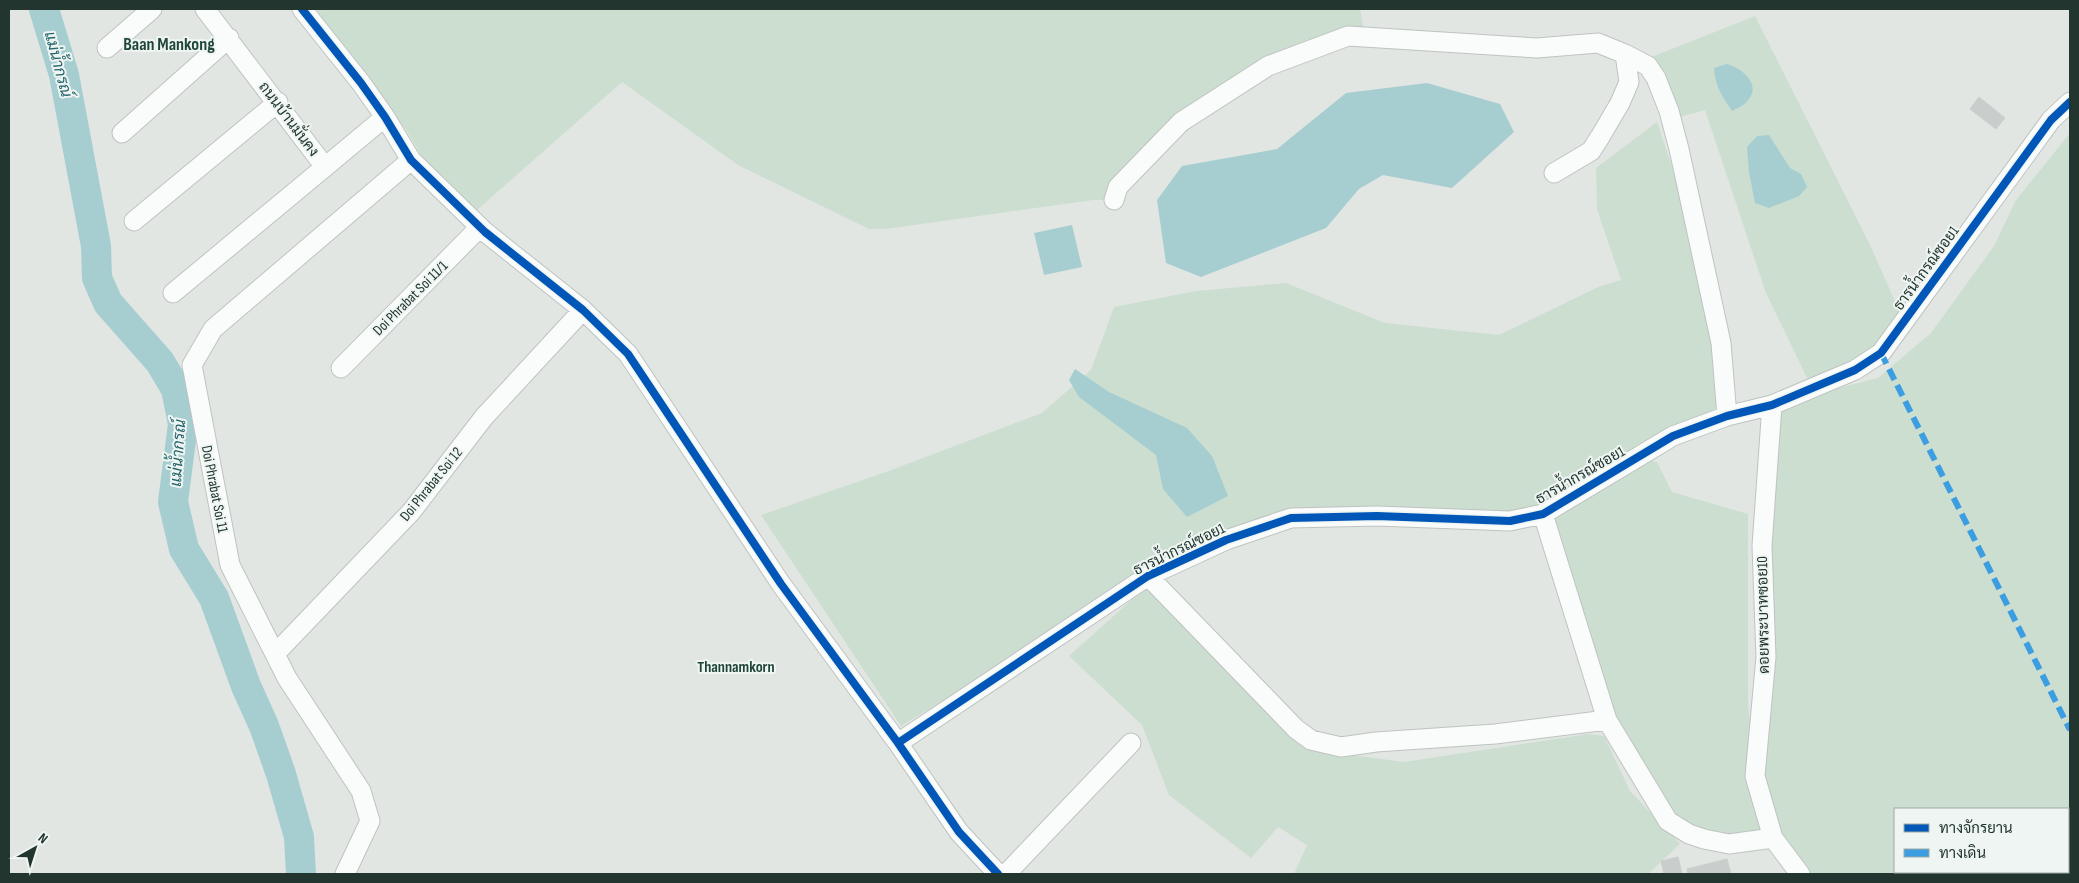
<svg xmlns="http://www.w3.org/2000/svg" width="2079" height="883" viewBox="0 0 2079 883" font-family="'Sofia Sans Condensed',Sarabun,sans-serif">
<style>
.green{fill:#ccded0}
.water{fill:#a6ced0}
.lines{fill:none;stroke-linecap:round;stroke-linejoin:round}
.river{stroke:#a6ced0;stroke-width:30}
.building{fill:#c9cdcb;stroke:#cacfcc}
.minor-casing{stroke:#bec3c0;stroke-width:21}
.minor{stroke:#fafbfb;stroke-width:19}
.quiet{stroke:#3c9ee1;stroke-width:6;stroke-dasharray:12 6;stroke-linecap:butt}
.cycleway-casing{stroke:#eff5f2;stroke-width:11}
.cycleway{stroke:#0057b8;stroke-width:8}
.labels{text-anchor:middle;stroke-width:4;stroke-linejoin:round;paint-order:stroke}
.street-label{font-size:15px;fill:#22362f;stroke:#eff5f2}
.water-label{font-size:16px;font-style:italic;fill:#23646b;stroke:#eff5f2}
.neighbourhood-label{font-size:16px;font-weight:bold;fill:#20463a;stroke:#eff5f2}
.quarter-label{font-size:18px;font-weight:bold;fill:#20463a;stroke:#eff5f2}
</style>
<rect width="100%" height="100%" fill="#e1e6e3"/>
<path class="green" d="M317,9H1360L1365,37L1268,66L1118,187L1114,200H1093L886,229H869L738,165L622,82L477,210L421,155L407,131L323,22Z
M1755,16L1871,247L1904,322L1881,353L1809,382L1766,293L1705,110L1676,118L1649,58Z
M1657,122L1699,247L1727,416L1639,457L1657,462L1672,492L1748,514V705L1755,773L1772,405L1878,378L1931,333L1994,246L2016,200L2070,133V820L2068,821V809H1895V872H2048L2050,874H1797L1774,838L1689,834L1607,720L1543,514L1291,518L1148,576L901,726L761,515L886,472L1042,413L1091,370L1114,307L1196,291L1286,283L1385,323L1499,335L1598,287L1621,280L1597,209L1596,168Z
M1146,587L1307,749L1404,762L1589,734L1604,736L1630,791L1680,844L1648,874H1294L1307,845L1278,827L1251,858L1169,795L1142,725L1069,656Z"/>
<path class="water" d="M1727,64C1741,68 1761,83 1749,99C1745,105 1738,108 1732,111C1722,97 1715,85 1714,68Z
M1427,83L1500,104L1514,132L1452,188L1383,175L1359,189L1326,228L1201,277L1166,263L1157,200L1182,166L1277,149L1346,93Z
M1769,135L1790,168L1801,174L1807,187L1799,196L1769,208L1755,203L1749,172L1747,147L1757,136Z
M1072,225L1082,267L1044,275L1034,233Z
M1075,369L1109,392L1187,428L1212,456L1228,496L1187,517L1163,489L1156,455L1079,397L1069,380Z"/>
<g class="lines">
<path class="river" d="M44,9L64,75L96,246L97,278L108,303L160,362L176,389L183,424L173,502L184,549L214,598L246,686L264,726L281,774L299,837L301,874"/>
</g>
<path class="building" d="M1979,97L2005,118L1996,129L1970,109Z
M1678,857L1682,874H1664L1661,861Z
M1727,859L1731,874H1688L1687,869Z"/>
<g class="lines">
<g class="minor-casing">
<path id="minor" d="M205,9L325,167L385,117
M302,9L361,83L385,117L411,160L485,232L583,310L628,354L781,584L898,743L959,832L998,874
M107,48L152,9
M122,133L229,38
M1554,173L1591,151L1600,137L1620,103L1629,82L1625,54
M1114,200L1118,187L1181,122L1268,66L1348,36L1537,48L1598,43L1625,54L1648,66L1656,78L1669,111L1679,149L1721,343L1727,416
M134,221L278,102
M173,293L325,167
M341,368L480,227
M1772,405L1762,546L1766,657L1755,776L1773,838L1800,874
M1543,514L1607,720L1668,821L1689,834L1704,839L1729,844L1773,838
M1148,576L1296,729L1311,740L1341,747L1376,742L1495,734L1607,720
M275,654L411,512L484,417L583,310
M898,743L1148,576L1226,540L1291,518L1377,516L1510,521L1543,514L1673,436L1727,416L1772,405L1855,370L1881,353L2051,120L2070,102
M345,874L370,821L361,791L287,678L230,565L192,365L213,329L411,160
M1006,874L1131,743"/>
</g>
<use href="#minor" class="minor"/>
<path class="quiet" d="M1881,353L2070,730"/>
<g class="cycleway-casing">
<path id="cycleway" d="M302,9L361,83L385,117L411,160L485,232L583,310L628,354L781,584L898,743L959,832L998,874
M898,743L1148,576L1226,540L1291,518L1377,516L1510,521L1543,514L1673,436L1727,416L1772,405L1855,370L1881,353L2051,120L2070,102"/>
</g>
<use href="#cycleway" class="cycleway"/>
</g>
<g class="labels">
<g class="street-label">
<text transform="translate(289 119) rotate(53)" y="5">ถนนบ้านมั่นคง</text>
<text transform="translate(1926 268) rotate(-54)" y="5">ธารน้ำกรณ์ซอย1</text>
<text transform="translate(410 298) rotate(-45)" y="5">Doi Phrabat Soi 11/1</text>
<text transform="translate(1580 475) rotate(-30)" y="5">ธารน้ำกรณ์ซอย1</text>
<text transform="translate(431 484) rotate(-51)" y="5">Doi Phrabat Soi 12</text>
<text transform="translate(215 489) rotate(79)" y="5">Doi Phrabat Soi 11</text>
<text transform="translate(1179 549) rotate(-26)" y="5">ธารน้ำกรณ์ซอย1</text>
<text transform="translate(1763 615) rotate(-91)" y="5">ดอยพระบาทซอย10</text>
</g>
<g class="water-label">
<text transform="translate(59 64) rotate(75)" y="6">แม่น้ำกรณ์</text>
<text transform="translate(177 453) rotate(-86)" y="6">แม่น้ำกรณ์</text>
</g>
<g class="neighbourhood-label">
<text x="736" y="672">Thannamkorn</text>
</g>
<g class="quarter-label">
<text x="169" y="50">Baan Mankong</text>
</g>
</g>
<rect width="2079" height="883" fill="none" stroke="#22362f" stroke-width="20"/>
<rect x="1894" y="808" width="175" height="65" fill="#eff5f2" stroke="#9da9a4"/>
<rect x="1904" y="824" width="25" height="8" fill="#0057b8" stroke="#9da9a4"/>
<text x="1939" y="833" font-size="15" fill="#22362f">ทางจักรยาน</text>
<rect x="1904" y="849" width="25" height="8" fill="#3c9ee1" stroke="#9da9a4"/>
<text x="1939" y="858" font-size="15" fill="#22362f">ทางเดิน</text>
<g transform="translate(35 848) rotate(39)" stroke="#eff5f2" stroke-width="4" paint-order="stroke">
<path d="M0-4L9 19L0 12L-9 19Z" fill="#22362f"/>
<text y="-8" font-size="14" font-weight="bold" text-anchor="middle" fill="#22362f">N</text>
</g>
</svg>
